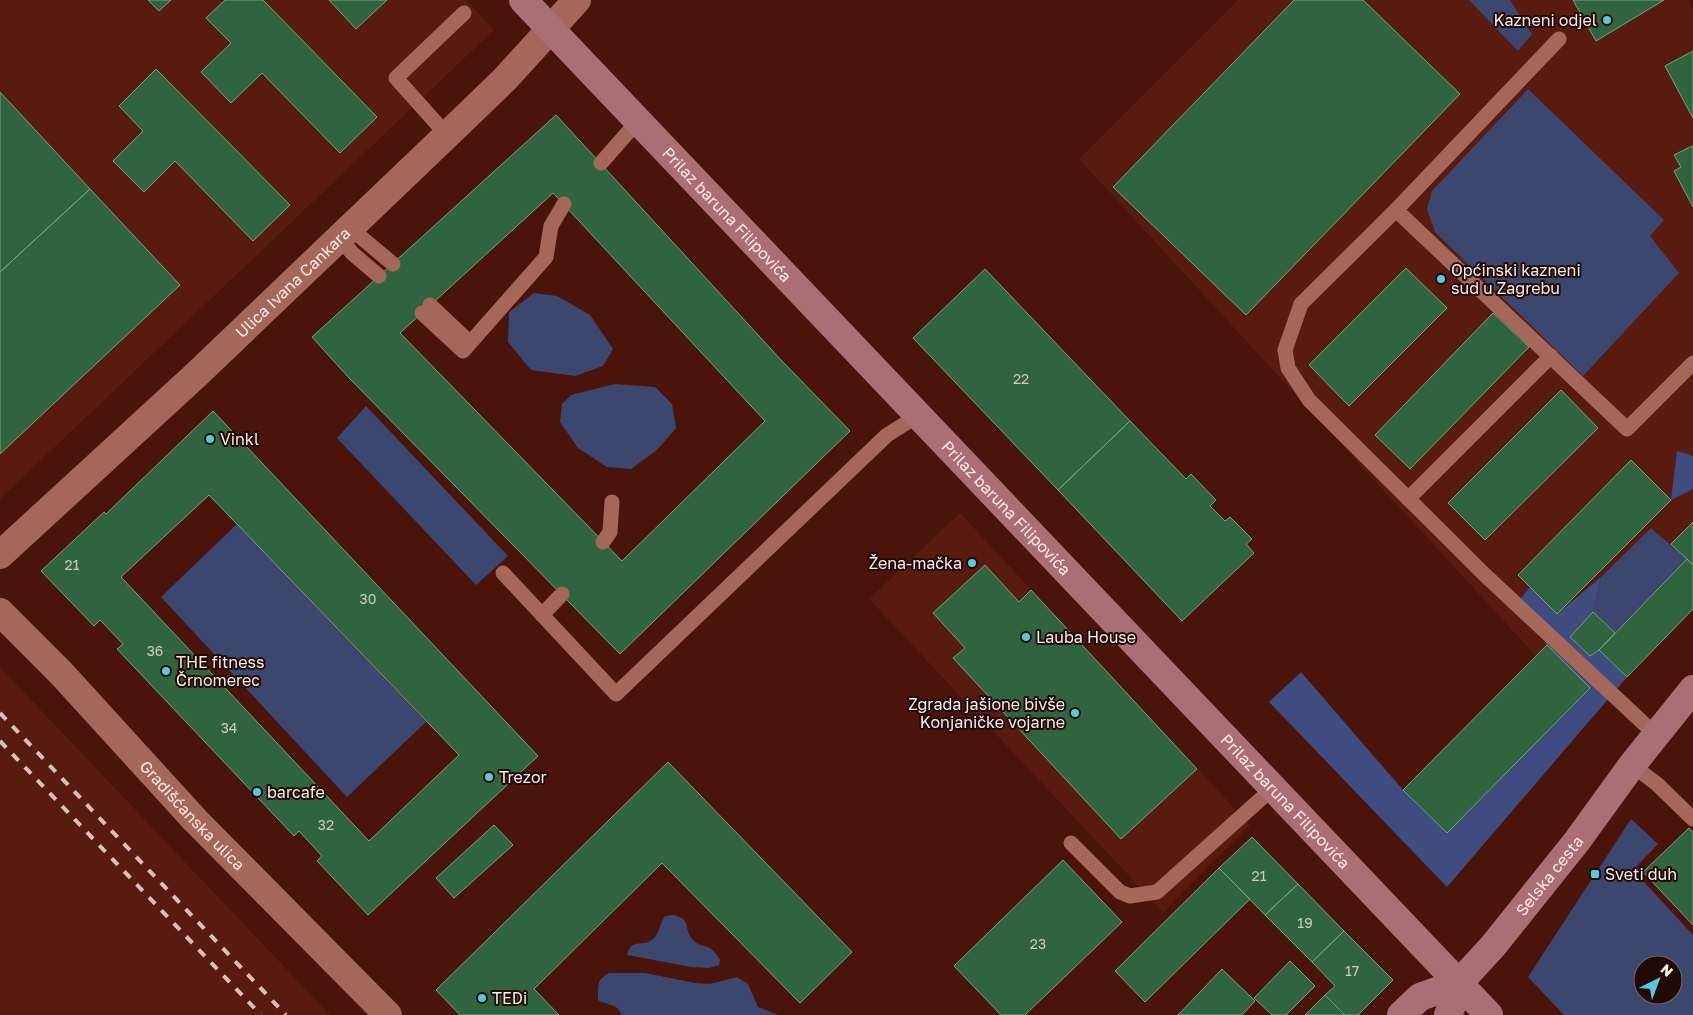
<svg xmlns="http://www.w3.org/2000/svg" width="1693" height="1015" viewBox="0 0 1693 1015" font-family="'Golos Text',sans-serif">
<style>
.built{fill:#591a10}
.green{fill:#3c4770;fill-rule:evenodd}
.forest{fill:#3f4c80}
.building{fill:#2f643e;stroke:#70a77d;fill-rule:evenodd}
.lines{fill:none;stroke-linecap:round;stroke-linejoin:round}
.service{stroke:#a6675b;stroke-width:15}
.minor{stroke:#a6675b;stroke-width:28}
.secondary{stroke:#ac6e75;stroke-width:28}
.rail{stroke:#d8c0bb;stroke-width:4;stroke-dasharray:9 9;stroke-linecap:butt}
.poi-dot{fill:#55cadf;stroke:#210906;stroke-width:2}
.labels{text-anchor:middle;stroke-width:4;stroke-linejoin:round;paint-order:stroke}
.number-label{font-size:14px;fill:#cacbbf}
.poi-label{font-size:16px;fill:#fdedea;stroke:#210906;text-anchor:start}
.street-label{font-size:16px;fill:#fdedea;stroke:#210906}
</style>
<rect width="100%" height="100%" fill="#4a140b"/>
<path class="built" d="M0,0H466L494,30L0,499Z
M1238,0H1688L1693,10V609L1627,677L1593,718L1079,159Z
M960,513L1250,825L1163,912L869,599Z
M0,667L330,1015H0Z"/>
<path class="green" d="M1469,0H1510L1532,34L1518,51Z
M1528,89L1664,220L1650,236L1679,273L1583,376L1435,232L1427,209L1432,191Z
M534,293L557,296L590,315L613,349L603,366L575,376L531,370L508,342L509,312Z
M615,384L655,387L672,404L676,428L657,450L631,469L607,467L578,448L560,422L562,404L571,395Z
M366,406L508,556L476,585L337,438Z
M237,524L426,722L347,797L161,597Z
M1651,528L1687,559L1615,633L1593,612L1601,577Z
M1631,819L1658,844L1633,870L1693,935V1015H1564L1528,977ZM1643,965H1673V995H1643Z
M673,915C692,919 683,927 692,939C702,950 710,941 720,960L719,965L709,968L691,967L627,955C632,938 639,947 650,941C660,936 659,924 665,916Z
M609,973H645L695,983L710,984L737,977L748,984L758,1007L778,1015H622C617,1003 608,1006 598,1000C598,986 596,980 609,973Z"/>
<path class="forest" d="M1677,451L1693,456V489L1671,500Z
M1601,577L1593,612L1570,637L1590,656L1599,650L1627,677L1447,887L1269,702L1301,672L1403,790L1447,833L1590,688L1547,645L1520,599L1530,587L1557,614Z"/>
<path class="building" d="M148,0H171L159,11Z
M225,0H263L377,117L340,153L262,73L231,103L201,72L231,43L206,18Z
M329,0H387L356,29Z
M1294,0H1363L1460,94L1246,315L1113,187Z
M1573,0H1664L1596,41Z
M1693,51V118L1665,66Z
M156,69L290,205L253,241L175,161L144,192L113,161L143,131L119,106Z
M0,92L90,189L0,272Z
M556,115L782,361L850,431L620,654L350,379L312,337ZM553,193L765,421L622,561L400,333Z
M1692,146L1693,147V207L1674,171L1681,167L1674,155Z
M90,189L180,285L0,454V272Z
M1406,268L1447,308L1349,406L1309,365Z
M985,269L1130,421L1058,490L913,338Z
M1493,313L1529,347L1410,469L1375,435Z
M1561,390L1598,428L1485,540L1448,503Z
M213,411L538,756L368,915L317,861L322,856L311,844L299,831L294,836L117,649L123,644L100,620L94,626L41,571L104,512L106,514ZM209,495L459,755L369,841L121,577Z
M1130,421L1186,479L1191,474L1216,500L1210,506L1225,521L1230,517L1252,539L1246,544L1254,553L1182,621L1058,490Z
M1631,460L1671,500L1557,614L1518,575Z
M1693,522V565L1671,544Z
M1687,559L1693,565V609L1627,677L1599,650Z
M985,565L1019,602L1031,590L1197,769L1121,839L953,658L965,648L933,613Z
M1593,612L1615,633L1599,650L1590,656L1570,637Z
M1547,645L1590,688L1447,833L1403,790Z
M668,762L852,952L800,1003L662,863L534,989L559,1015H460L436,990Z
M494,825L513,845L454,898L436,878Z
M1689,828L1693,832V925L1643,872Z
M1252,837L1298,884L1265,915L1219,868Z
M1063,860L1122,922L1025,1015H1001L954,966Z
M1219,868L1250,899L1145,1002L1115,971Z
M1298,884L1344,931L1312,962L1265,915Z
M1344,931L1393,980L1358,1015H1345L1325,995L1335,986L1312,962Z
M1290,961L1315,986L1286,1015H1272L1254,998Z
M1222,969L1255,1001L1242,1015H1178Z
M1325,995L1345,1015H1305Z"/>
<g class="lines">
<path class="service" d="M1559,39L1396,210L1301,304L1285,350L1288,368L1309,400L1485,575L1656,735
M447,135L396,78L464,13
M601,163L638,121
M1396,210L1627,429L1693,363
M350,228L393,264
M340,238L352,253L379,276
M430,305L466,339
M422,313L463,351L546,257L551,226L564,204
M1408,499L1551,356
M603,542L610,532L612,502
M503,573L616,694L887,435L919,415
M542,615L562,594
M1632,765L1657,784L1693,819
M1071,843L1120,892L1130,896L1157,892L1273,788"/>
<g class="minor">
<path id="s1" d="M0,555L197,374L447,135L505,79L577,0"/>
<path id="s2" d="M0,612L61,673L195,820L388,1015"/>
</g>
<g class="secondary">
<path id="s3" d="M523,0L1489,1015"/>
<path id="s4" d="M1401,1015L1420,997L1459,983L1493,946L1577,841L1632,765L1693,689"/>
<path d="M1448,1015L1453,1003L1459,983"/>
</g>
<path class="rail" d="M0,713L286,1015
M0,741L261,1015"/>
</g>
<g class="poi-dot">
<circle cx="1607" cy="20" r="5"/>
<circle cx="1441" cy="279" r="5"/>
<circle cx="210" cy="439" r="5"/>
<circle cx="972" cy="563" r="5"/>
<circle cx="1026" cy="637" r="5"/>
<circle cx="166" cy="671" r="5"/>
<circle cx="1075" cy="713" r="5"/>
<circle cx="489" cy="777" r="5"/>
<circle cx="257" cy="792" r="5"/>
<rect x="1590" y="869" width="10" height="10" rx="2.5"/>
<circle cx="482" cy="998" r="5"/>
</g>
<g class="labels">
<g class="number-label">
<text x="1021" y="384">22</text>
<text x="72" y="570">21</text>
<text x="368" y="604">30</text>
<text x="155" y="656">36</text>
<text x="229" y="733">34</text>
<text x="326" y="830">32</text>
<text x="1259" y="881">21</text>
<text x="1305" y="928">19</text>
<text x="1038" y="949">23</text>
<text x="1352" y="976">17</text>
</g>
<g class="poi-label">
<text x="1597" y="26" text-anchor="end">Kazneni odjel</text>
<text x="1451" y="276">Općinski kazneni<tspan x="1451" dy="18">sud u Zagrebu</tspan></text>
<text x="220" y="445">Vinkl</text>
<text x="962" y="569" text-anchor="end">Žena-mačka</text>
<text x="1036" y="643">Lauba House</text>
<text x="176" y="668">THE fitness<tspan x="176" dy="18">Črnomerec</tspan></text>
<text x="1065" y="710" text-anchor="end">Zgrada jašione bivše<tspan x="1065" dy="18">Konjaničke vojarne</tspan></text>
<text x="499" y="783">Trezor</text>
<text x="267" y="798">barcafe</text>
<text x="1605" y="880">Sveti duh</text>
<text x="492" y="1004">TEDi</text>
</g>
<g class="street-label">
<text dy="6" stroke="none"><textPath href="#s3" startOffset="296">Prilaz baruna Filipovića</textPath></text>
<text dy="6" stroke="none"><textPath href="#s1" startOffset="400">Ulica Ivana Cankara</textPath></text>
<text dy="6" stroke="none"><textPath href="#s3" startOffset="701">Prilaz baruna Filipovića</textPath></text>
<text dy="6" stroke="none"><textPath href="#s3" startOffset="1106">Prilaz baruna Filipovića</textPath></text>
<text dy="6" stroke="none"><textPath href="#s2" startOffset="280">Gradišćanska ulica</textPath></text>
<text dy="6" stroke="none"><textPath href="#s4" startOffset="208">Selska cesta</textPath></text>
</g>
</g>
<g transform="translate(1658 980) rotate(42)"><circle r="24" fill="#210906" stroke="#796461"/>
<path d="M0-4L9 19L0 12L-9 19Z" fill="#55cadf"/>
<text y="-8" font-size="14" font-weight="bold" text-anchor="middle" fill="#fdedea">N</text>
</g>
</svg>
